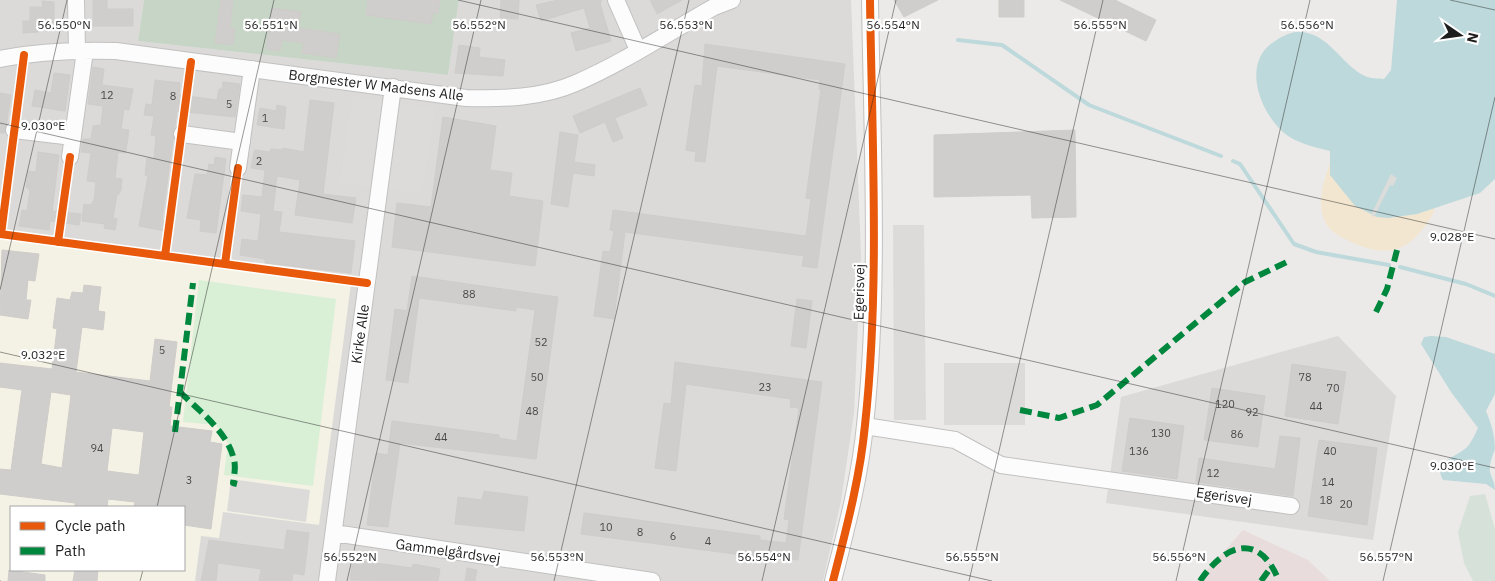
<svg xmlns="http://www.w3.org/2000/svg" width="1495" height="581" viewBox="0 0 1495 581" font-family="'IBM Plex Sans',sans-serif">
<style>
.residential{fill:#dbdad9;fill-rule:evenodd}
.commercial{fill:#e9dcdc}
.education{fill:#f4f2e4;fill-rule:evenodd}
.wetland{fill:#d6e1d9}
.sand{fill:#f2e6d0}
.cemetery{fill:#c7d5c6}
.park{fill:#d9efd6}
.parking{fill:#dcdbda}
.water{fill:#bed9db}
.pier{fill:#dcdcdb}
.lines{fill:none;stroke-linecap:round;stroke-linejoin:round}
.stream{stroke:#bed9db;stroke-width:4}
.building{fill:#d0cecd;stroke:#cfccc9;fill-rule:evenodd}
.minor-casing{stroke:#c2c1c0;stroke-width:18}
.minor{stroke:#fcfcfc;stroke-width:16}
.quiet{stroke:#00873e;stroke-width:6;stroke-dasharray:12 6;stroke-linecap:butt}
.cycleway-casing{stroke:#fff;stroke-width:11}
.cycleway{stroke:#e8590c;stroke-width:8}
.ticks{fill:none;stroke:#1e1e1e;stroke-width:1;stroke-opacity:0.45}
.labels{text-anchor:middle;stroke-width:4.5;stroke-linejoin:round;paint-order:stroke}
.number-label{font-size:11px;fill:#4a4a4a}
.street-label{font-size:14px;fill:#1e1e1e;stroke:#fff}
.ticks-label{font-size:12px;text-anchor:middle;fill:#1e1e1e;stroke:#fff;stroke-width:4.5;stroke-linejoin:round;paint-order:stroke}
</style>
<rect width="100%" height="100%" fill="#eceae8"/>
<path class="residential" d="M0,0H144L138,41L448,75L459,0H851L861,255L854,413L841,501L823,581H0ZM11,507H184V570H11Z
M1338,336L1396,396L1373,540L1106,503L1121,397Z"/>
<path class="commercial" d="M1243,530L1308,560L1330,581H1197Z"/>
<path class="education" d="M0,236L351,284L319,525L223,512L219,538L201,536L195,581H0ZM11,507H184V570H11Z"/>
<path class="wetland" d="M1485,494L1495,529V581H1473L1464,563L1458,532L1470,496Z"/>
<path class="sand" d="M1330,163V175L1388,218L1417,214L1435,207C1433,216 1430,219 1425,226C1404,256 1380,256 1349,241C1338,236 1328,230 1324,219C1317,201 1324,180 1330,163Z"/>
<path class="cemetery" d="M144,0H459L448,75L138,41Z"/>
<path class="park" d="M199,280L336,299L313,486L224,475L228,443L216,425L183,422Z"/>
<path class="parking" d="M353,96L435,108L422,194L340,182Z
M893,225H924L926,420H894Z
M944,363H1025V425H944Z
M231,479L310,490L306,522L227,511Z"/>
<path class="water" d="M1397,0H1495V179L1480,193L1417,214L1388,218L1377,217L1355,206L1330,175V151C1314,147 1296,143 1284,133C1260,112 1242,65 1272,43C1279,38 1288,33 1296,32C1328,30 1340,64 1365,76C1370,79 1379,78 1384,79L1391,70Z
M1431,336L1446,337L1495,354V394L1486,411C1491,423 1495,435 1495,449C1493,456 1489,462 1490,472C1492,479 1495,482 1495,490L1486,484L1443,480C1432,461 1458,457 1468,446C1472,441 1475,434 1478,428L1451,392L1421,344L1424,337Z"/>
<path class="pier" d="M1391,174L1397,178L1393,186L1390,185L1374,217L1371,215Z"/>
<g class="lines">
<path class="stream" d="M958,40L1002,45L1089,105L1221,156
M1233,161L1240,164L1294,244L1316,252L1389,265
M1400,267L1466,284L1495,296"/>
</g>
<path class="building" d="M93,0H107V9H133V26H93Z
M221,0H233L230,28H235L233,45L215,43Z
M368,0H440L438,14L433,13L431,24L366,15Z
M501,0H519L518,19L500,18Z
M558,0H602L600,3L611,41L576,51L571,33L590,28L584,8L541,21L536,5Z
M650,0H682L657,14Z
M894,0H938L904,17Z
M999,0H1024V17H999Z
M1060,0H1115L1156,20L1146,41Z
M42,1L54,2V23H38V32L23,33V21H30V7H43Z
M272,8L301,12L298,28L340,34L336,58L302,53L304,43L282,40L280,51L266,49Z
M705,44L845,64L817,268L802,266L804,256L625,232L614,319L594,316L603,251L610,252L614,231L610,230L613,210L806,236L811,199L806,198L821,89H819L820,80L717,66L705,162L695,161L696,152L686,150L695,85L702,86Z
M459,45L480,48L479,57L505,60L503,76L455,73Z
M93,67L104,69L102,85L133,89L129,110L124,109L121,129L129,130L126,150L125,153L118,152L115,178L122,179L121,190L119,194H117L113,218L117,219L115,230L104,228L105,224L82,221L84,204L91,205L94,200L96,182L87,181L91,153L81,152L83,139H91L93,126L101,125L103,106L88,104Z
M54,73L70,75L65,111L32,106L35,90L51,93Z
M155,80L180,83L179,95L217,100L219,89H222L223,82L240,84L235,117L177,111L162,220L166,221L165,231L139,226L148,176L145,175L147,158L154,159L156,136L151,135L154,116L144,115L146,104L152,105Z
M640,88L647,105L615,118L623,138L613,142L605,122L580,133L573,116Z
M0,93L11,95L5,133H0Z
M310,100L334,103L323,194L356,198L352,223L295,215L300,180L277,176L273,211L282,212L279,232L355,241L351,273L265,263V259L240,255L242,239L258,241L261,214L241,211L243,195L262,197L265,170L251,168L254,152L255,150L270,152L271,149L282,150L283,148L304,152Z
M277,105L286,107L284,129L257,125L260,108L276,111Z
M443,117L496,126L490,170L512,173L509,196L543,201L535,266L392,247L397,203L431,207Z
M1075,130L1076,217L1032,218L1031,195L934,197V135Z
M560,132L578,135L574,162L595,165L594,176L573,173L568,207L551,204Z
M38,152L59,155L52,211L81,214L79,225L50,221L49,230L19,226L22,210L27,211L30,190L26,187L28,171L36,172Z
M215,157L226,159L216,233L200,231L201,220L187,218L195,174L207,175L209,164L214,165Z
M2,250L39,254L35,281L28,280L26,300H31L28,319L0,315Z
M412,276L558,297L536,459L400,443L388,527L367,525L376,453L388,455L392,421L499,435V438L517,441L535,310L516,307V311L419,298L408,383L386,380L395,309L407,311Z
M84,285L101,287L98,311L105,312L103,330L82,327L76,372L150,381L155,339L177,342L169,407H172L170,426L212,431L210,442L222,444L211,529L184,525V507H134L135,502L108,499L107,507H75V503L0,494V469L11,470L22,390L0,387V363L52,369L57,329L53,328L57,298L70,300L72,292L83,293ZM51,392L71,395L62,468L41,464ZM112,428L144,432L139,475L107,471Z
M797,299L812,301L806,348L791,346Z
M675,362L822,382L798,560L758,555V557L581,534L584,513L760,536V540L786,543L789,520L784,519L799,408L790,407L791,399L686,384L676,471L655,468L664,403L671,404Z
M1292,364L1346,372L1338,424L1285,416Z
M1212,388L1265,396L1258,447L1204,440Z
M1130,418L1184,426L1177,479L1122,471Z
M1280,436L1300,438L1293,496L1196,482L1199,458L1275,469Z
M1319,440L1377,448L1367,525L1308,516Z
M484,491L528,497L524,531L455,524L458,497L482,500Z
M287,530L309,533L304,575L293,573L292,581H259L261,569L218,563L216,581H201L209,540L284,550Z
M353,560L412,568L413,564L440,569L438,581L350,580Z
M467,568L477,570L475,581H465Z
M9,570L45,575V581H8Z
M75,570H98L97,581H73Z"/>
<g class="lines">
<g class="minor-casing">
<path id="minor" d="M76,0L77,50
M616,0L638,50
M0,59C39,51 77,50 116,51L466,98C503,99 542,98 576,83C621,64 671,31 714,7L732,0
M14,130L73,137
M182,134L242,142
M70,157L85,51
M238,168L252,69
M865,426L955,440L1001,465L1291,506
M334,533L652,581
M327,581L393,87
M833,581C846,530 860,478 865,425C880,288 872,139 870,0"/>
</g>
<use href="#minor" class="minor"/>
<path class="quiet" d="M1376,312L1387,289L1397,250
M180,392C199,411 228,432 234,460C236,467 234,476 233,483L237,484
M1020,410L1059,418L1097,405L1245,282L1291,260
M175,432L193,283
M1200,581C1225,544 1259,531 1279,581
M1261,581L1272,566"/>
<g class="cycleway-casing">
<path id="cycleway" d="M0,234L367,283
M1,234L24,55
M58,242L70,157
M165,256L191,62
M225,264L238,168
M833,581C846,530 860,478 865,425C880,288 872,139 870,0"/>
</g>
<use href="#cycleway" class="cycleway"/>
</g>
<path class="ticks" d="M458,0L1495,239M1450,0L1495,10M0,123L1495,468M0,290L67,0M0,352L992,581M157,507L274,0M0,581H1M140,581L143,570M347,581L481,0M554,581L689,0M762,581L896,0M969,581L1103,0M1176,581L1310,0M1383,581L1495,97"/>
<g class="labels">
<g class="number-label">
<text x="107" y="99">12</text>
<text x="173" y="100">8</text>
<text x="229" y="108">5</text>
<text x="265" y="122">1</text>
<text x="259" y="165">2</text>
<text x="469" y="298">88</text>
<text x="541" y="346">52</text>
<text x="162" y="354">5</text>
<text x="537" y="381">50</text>
<text x="1305" y="381">78</text>
<text x="765" y="391">23</text>
<text x="1333" y="392">70</text>
<text x="1225" y="408">120</text>
<text x="1316" y="410">44</text>
<text x="532" y="415">48</text>
<text x="1252" y="416">92</text>
<text x="1161" y="437">130</text>
<text x="1237" y="438">86</text>
<text x="441" y="441">44</text>
<text x="97" y="452">94</text>
<text x="1139" y="455">136</text>
<text x="1330" y="455">40</text>
<text x="1213" y="477">12</text>
<text x="189" y="484">3</text>
<text x="1328" y="486">14</text>
<text x="1326" y="504">18</text>
<text x="1346" y="508">20</text>
<text x="606" y="531">10</text>
<text x="640" y="536">8</text>
<text x="673" y="540">6</text>
<text x="708" y="545">4</text>
</g>
<g class="street-label">
<text transform="translate(376 85) rotate(7)" y="5">Borgmester W Madsens Alle</text>
<text transform="translate(859 292) rotate(-89)" y="5">Egerisvej</text>
<text transform="translate(360 334) rotate(-82)" y="5">Kirke Alle</text>
<text transform="translate(1224 496) rotate(8)" y="5">Egerisvej</text>
<text transform="translate(448 551) rotate(8)" y="5">Gammelgårdsvej</text>
</g>
</g>
<g class="ticks-label">
<text x="64" y="29">56.550°N</text>
<text x="271" y="29">56.551°N</text>
<text x="479" y="29">56.552°N</text>
<text x="686" y="29">56.553°N</text>
<text x="893" y="29">56.554°N</text>
<text x="1100" y="29">56.555°N</text>
<text x="1307" y="29">56.556°N</text>
<text x="43" y="130">9.030°E</text>
<text x="1452" y="241">9.028°E</text>
<text x="43" y="359">9.032°E</text>
<text x="1452" y="470">9.030°E</text>
<text x="350" y="561">56.552°N</text>
<text x="557" y="561">56.553°N</text>
<text x="764" y="561">56.554°N</text>
<text x="972" y="561">56.555°N</text>
<text x="1179" y="561">56.556°N</text>
<text x="1386" y="561">56.557°N</text>
</g>
<rect x="10" y="506" width="175" height="65" fill="#ffffff" stroke="#a5a5a5"/>
<rect x="20" y="522" width="25" height="8" fill="#e8590c" stroke="#a5a5a5"/>
<text x="55" y="531" font-size="15" fill="#1e1e1e">Cycle path</text>
<rect x="20" y="547" width="25" height="8" fill="#00873e" stroke="#a5a5a5"/>
<text x="55" y="556" font-size="15" fill="#1e1e1e">Path</text>
<g transform="translate(1460 35) rotate(103)" stroke="#ffffff" stroke-width="4" paint-order="stroke">
<path d="M0-4L9 19L0 12L-9 19Z" fill="#1e1e1e"/>
<text y="-8" font-size="14" font-weight="bold" text-anchor="middle" fill="#1e1e1e">N</text>
</g>
</svg>
